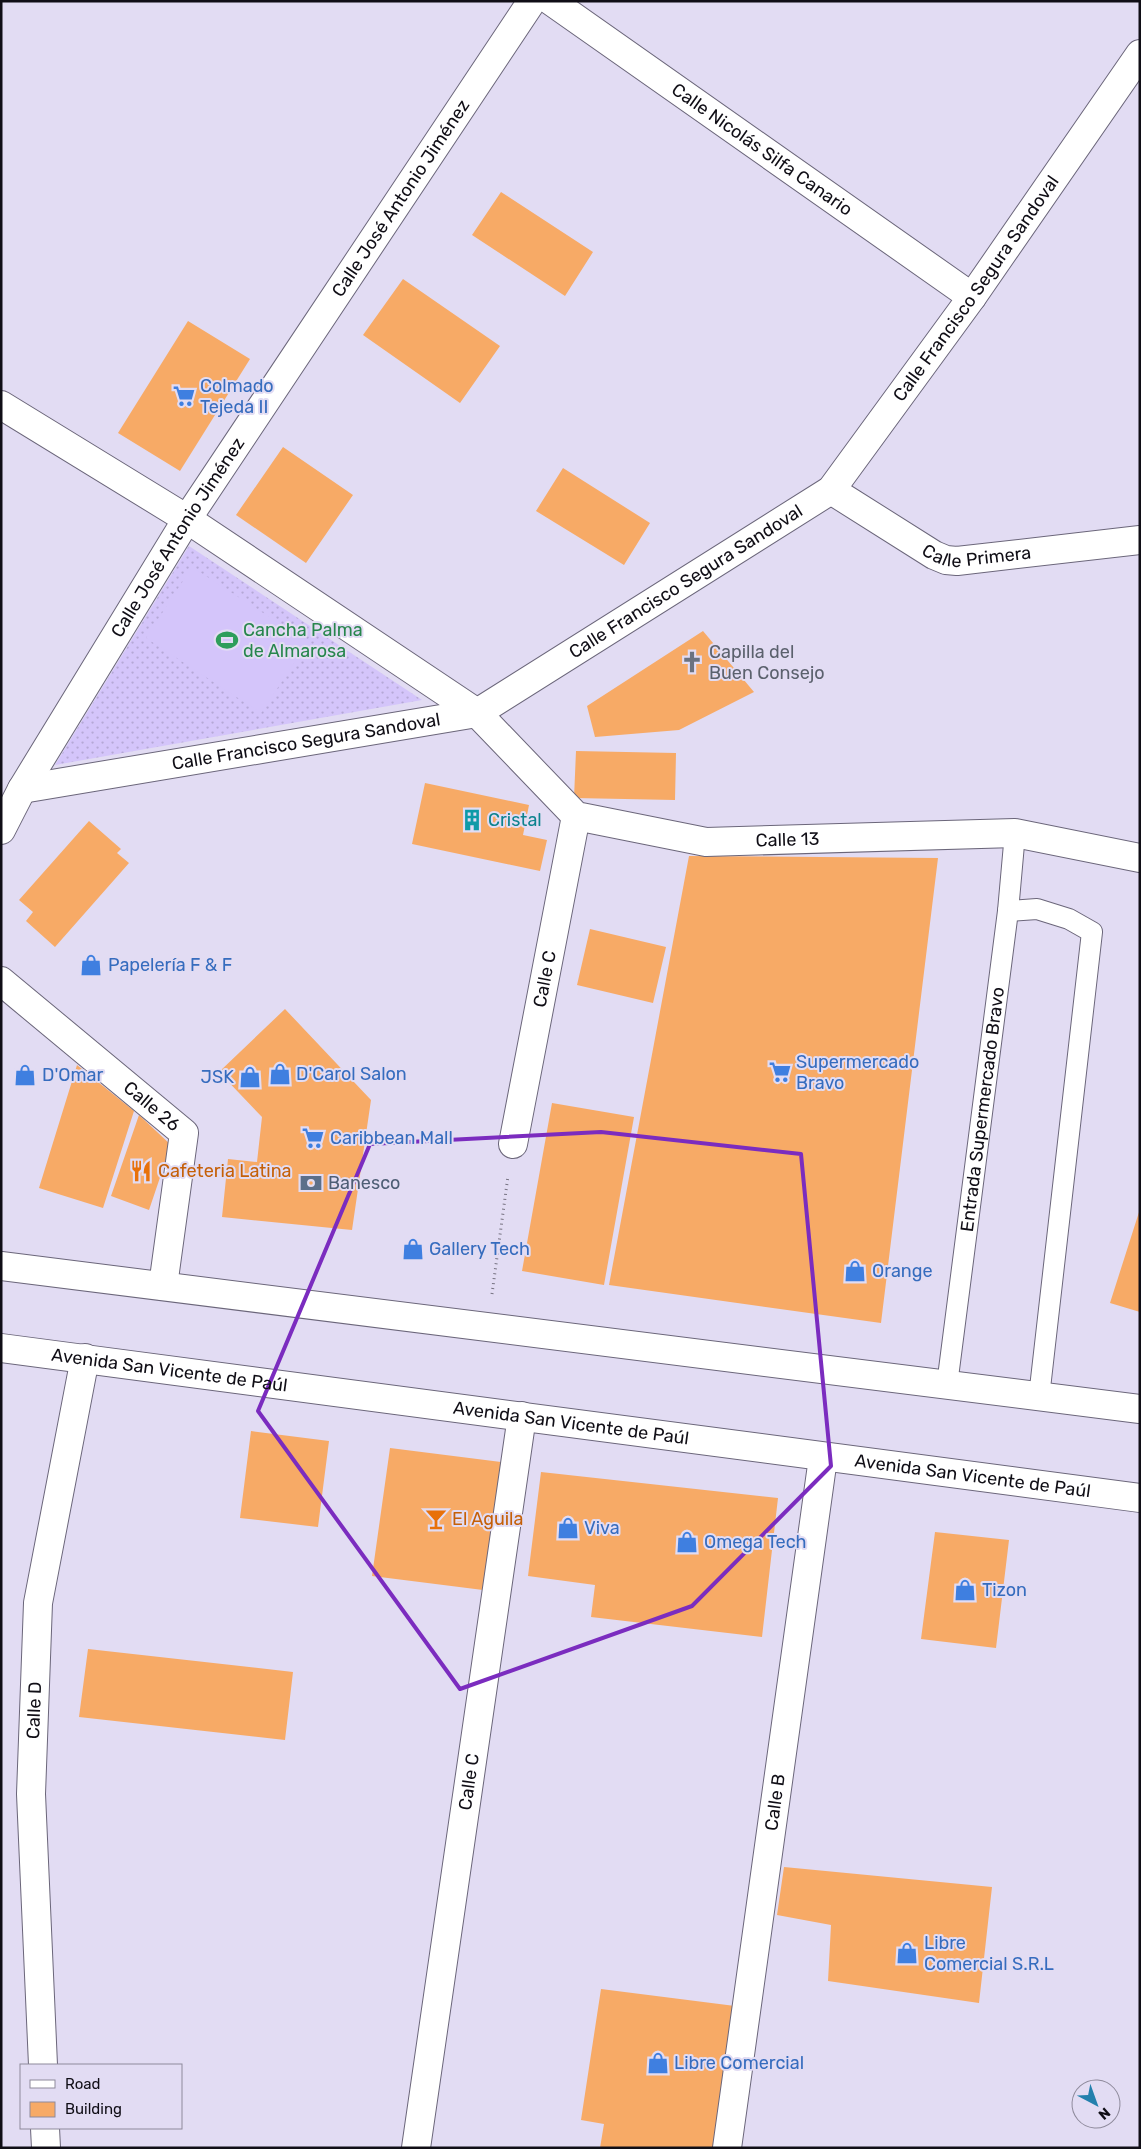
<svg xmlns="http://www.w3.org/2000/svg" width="1141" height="2149" viewBox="0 0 1141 2149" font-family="Rubik,sans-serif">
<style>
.grass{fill:url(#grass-dots)}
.garden{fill:#d4c5fa}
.building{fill:#f7aa66}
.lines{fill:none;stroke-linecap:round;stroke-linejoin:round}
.lane-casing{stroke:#6b667a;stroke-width:22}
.street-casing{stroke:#6b667a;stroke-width:30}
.primary-casing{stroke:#6b667a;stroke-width:30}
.path{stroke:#777382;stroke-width:3;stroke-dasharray:1 4;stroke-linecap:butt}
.lane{stroke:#fff;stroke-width:20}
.street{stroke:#fff;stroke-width:28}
.primary{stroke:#fff;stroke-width:28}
.marked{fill:none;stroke:#7b2cbf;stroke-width:4;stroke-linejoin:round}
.labels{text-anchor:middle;stroke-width:4;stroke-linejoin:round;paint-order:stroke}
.street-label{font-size:18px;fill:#100e16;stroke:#e2dcf3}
.shop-label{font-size:18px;fill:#366cbe;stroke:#e2dcf3;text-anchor:start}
.leisure-label{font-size:18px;fill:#27864d;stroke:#e2dcf3;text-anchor:start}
.worship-label{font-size:18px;fill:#5b616d;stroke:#e2dcf3;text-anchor:start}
.culture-label{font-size:18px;fill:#0d838f;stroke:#e2dcf3;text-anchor:start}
.food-label{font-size:18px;fill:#c56008;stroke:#e2dcf3;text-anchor:start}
.service-label{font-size:18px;fill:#4e5e75;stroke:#e2dcf3;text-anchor:start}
</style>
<defs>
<pattern id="grass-dots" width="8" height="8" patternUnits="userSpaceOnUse" patternTransform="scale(1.25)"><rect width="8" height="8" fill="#d4c5fa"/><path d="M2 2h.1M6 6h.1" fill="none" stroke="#b5a8d6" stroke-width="1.8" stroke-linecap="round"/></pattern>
</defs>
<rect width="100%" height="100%" fill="#e2dcf3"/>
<path class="grass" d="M189,546L422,700L55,765Z"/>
<path class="garden" d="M192,567L308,642L261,713L146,638Z"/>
<path class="building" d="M501,192L593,252L565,296L472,235Z
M403,279L500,346L460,403L363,335Z
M188,321L250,359L180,471L118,433Z
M283,447L353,495L306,563L236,515Z
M563,468L650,523L624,565L536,511Z
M703,631L754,692L679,730L595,737L587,706Z
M576,751L676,753L675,800L574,798Z
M425,783L529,805L523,835L547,840L540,871L412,844Z
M89,821L121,849L117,853L129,863L55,947L26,921L33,912L19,900Z
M689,856L938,858L881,1323L609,1285Z
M590,929L666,947L653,1003L577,985Z
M285,1009L371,1100L352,1230L222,1217L228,1159L257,1162L262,1117L219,1072Z
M77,1065L134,1111L103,1208L39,1188Z
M552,1103L634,1117L604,1285L522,1271Z
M139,1115L171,1145L149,1210L111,1196Z
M1140,1209V1312L1110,1303Z
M251,1431L329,1441L318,1527L240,1518Z
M390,1448L501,1462L483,1590L372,1576Z
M541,1472L778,1498L762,1637L591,1617L595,1585L528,1576Z
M935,1532L1009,1540L996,1648L921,1639Z
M88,1649L293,1672L285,1740L79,1717Z
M784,1867L992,1887L979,2003L828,1981L831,1925L777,1915Z
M601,1989L735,2006L714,2148H600L604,2124L581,2120Z"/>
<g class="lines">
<g class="lane-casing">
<g id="lane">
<path d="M1008,911L1037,909L1069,919L1092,932L1039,1397"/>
<path id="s1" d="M947,1385L1008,911L1015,833"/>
</g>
</g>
<g class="street-casing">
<g id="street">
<path id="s2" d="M551,1L972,297"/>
<path id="s3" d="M1,405L187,519L477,713L576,816L706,842L1015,833L1140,858"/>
<path id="s4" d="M831,490L934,555L946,560L957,561L1140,540"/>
<path id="s5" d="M22,789L477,713L831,490L972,297L1140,54"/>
<path id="s6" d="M1,830L22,789L187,519L532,1"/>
<path id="s7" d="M1,981L184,1133L163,1286"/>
<path id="s8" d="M513,1144L576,816"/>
<path id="s9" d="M43,2065L31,1794L38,1603L85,1358"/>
<path d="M45,2128L46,2148"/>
<path id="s10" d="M416,2148L522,1416"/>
<path id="s11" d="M727,2148L823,1458"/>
</g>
</g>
<g class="primary-casing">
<g id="primary">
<path d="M1,1266L1140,1409"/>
<path id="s12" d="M1,1348L1140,1498"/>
</g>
</g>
<path class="path" d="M492,1294L508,1176"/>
<use href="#lane" class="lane"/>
<use href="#street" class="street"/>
<use href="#primary" class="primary"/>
</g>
<path class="marked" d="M601,1132L801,1154L831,1466L692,1606L460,1689L258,1411L370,1144Z"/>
<defs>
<g id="supermarket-bare" transform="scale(1.725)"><path d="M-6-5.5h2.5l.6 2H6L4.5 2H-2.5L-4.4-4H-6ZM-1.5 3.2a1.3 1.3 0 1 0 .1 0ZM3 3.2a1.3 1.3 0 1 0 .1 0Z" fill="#3f7fe0" stroke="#e2dcf3" stroke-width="2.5" paint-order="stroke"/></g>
<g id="stadium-bare" transform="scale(1.725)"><path d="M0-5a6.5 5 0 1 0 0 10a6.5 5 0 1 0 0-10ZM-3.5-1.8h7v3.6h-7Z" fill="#2e9e5b" stroke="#e2dcf3" stroke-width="2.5" paint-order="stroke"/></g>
<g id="church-bare" transform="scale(1.725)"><path d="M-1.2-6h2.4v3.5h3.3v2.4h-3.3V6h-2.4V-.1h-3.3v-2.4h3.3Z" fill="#6b7280" stroke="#e2dcf3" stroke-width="2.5" paint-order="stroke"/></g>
<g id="building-bare" transform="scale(1.725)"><path d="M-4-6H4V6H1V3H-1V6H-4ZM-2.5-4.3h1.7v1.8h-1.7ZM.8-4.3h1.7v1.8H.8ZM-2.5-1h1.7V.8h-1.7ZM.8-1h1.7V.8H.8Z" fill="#0f9aa8" stroke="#e2dcf3" stroke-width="2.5" paint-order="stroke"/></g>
<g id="shop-bare" transform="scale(1.725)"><path d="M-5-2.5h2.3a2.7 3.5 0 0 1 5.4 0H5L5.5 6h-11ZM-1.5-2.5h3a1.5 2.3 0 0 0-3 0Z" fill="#3f7fe0" stroke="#e2dcf3" stroke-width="2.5" paint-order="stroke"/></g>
<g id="restaurant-bare" transform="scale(1.725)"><path d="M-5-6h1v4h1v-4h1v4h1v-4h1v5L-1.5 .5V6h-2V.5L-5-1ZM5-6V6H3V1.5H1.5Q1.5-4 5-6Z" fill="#e8710a" stroke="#e2dcf3" stroke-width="2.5" paint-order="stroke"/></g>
<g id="bank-bare" transform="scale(1.725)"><path d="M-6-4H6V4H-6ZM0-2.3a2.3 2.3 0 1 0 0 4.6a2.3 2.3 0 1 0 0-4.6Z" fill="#5c6f8a" stroke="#e2dcf3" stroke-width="2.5" paint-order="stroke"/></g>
<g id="bar-bare" transform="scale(1.725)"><path d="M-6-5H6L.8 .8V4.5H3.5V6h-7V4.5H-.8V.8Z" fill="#e8710a" stroke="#e2dcf3" stroke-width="2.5" paint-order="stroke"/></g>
</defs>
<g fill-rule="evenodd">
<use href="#supermarket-bare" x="184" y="396"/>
<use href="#stadium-bare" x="227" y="640"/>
<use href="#church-bare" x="692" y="662"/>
<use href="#building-bare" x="472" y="820"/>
<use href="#shop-bare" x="91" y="965"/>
<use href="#supermarket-bare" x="780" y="1072"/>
<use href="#shop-bare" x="280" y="1074"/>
<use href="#shop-bare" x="25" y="1075"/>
<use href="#shop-bare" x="250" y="1077"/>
<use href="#supermarket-bare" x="313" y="1138"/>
<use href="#restaurant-bare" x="141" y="1171"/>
<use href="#bank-bare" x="311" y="1183"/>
<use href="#shop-bare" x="413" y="1249"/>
<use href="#shop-bare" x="855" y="1271"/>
<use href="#bar-bare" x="436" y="1519"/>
<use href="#shop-bare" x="568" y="1528"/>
<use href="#shop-bare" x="687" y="1542"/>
<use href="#shop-bare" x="965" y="1590"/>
<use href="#shop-bare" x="907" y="1953"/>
<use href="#shop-bare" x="658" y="2063"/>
</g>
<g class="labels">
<g class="street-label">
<text dy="6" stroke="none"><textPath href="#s2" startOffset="258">Calle Nicolás Silfa Canario</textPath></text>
<text dy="6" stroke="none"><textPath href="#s6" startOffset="748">Calle José Antonio Jiménez</textPath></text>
<text dy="6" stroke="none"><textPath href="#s5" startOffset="1128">Calle Francisco Segura Sandoval</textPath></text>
<text dy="6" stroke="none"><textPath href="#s6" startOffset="342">Calle José Antonio Jiménez</textPath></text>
<text dy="6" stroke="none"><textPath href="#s4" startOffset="165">Calle Primera</textPath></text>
<text dy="6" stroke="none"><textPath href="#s5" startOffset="708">Calle Francisco Segura Sandoval</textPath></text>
<text dy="6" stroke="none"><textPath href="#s5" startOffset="288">Calle Francisco Segura Sandoval</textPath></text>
<text dy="6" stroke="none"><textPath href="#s3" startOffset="924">Calle 13</textPath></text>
<text dy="6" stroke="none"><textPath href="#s8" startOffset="168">Calle C</textPath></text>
<text dy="6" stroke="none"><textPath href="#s7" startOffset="196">Calle 26</textPath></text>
<text dy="6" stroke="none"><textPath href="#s1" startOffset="278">Entrada Supermercado Bravo</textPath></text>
<text dy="6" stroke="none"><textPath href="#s12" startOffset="170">Avenida San Vicente de Paúl</textPath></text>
<text dy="6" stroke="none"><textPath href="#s12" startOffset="575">Avenida San Vicente de Paúl</textPath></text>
<text dy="6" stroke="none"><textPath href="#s12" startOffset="980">Avenida San Vicente de Paúl</textPath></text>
<text dy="6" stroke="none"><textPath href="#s9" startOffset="355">Calle D</textPath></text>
<text dy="6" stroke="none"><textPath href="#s10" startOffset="370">Calle C</textPath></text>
<text dy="6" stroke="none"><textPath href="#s11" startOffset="349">Calle B</textPath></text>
</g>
<g class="shop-label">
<text x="200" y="392">Colmado<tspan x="200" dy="21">Tejeda II</tspan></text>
<text x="108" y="971">Papelería F &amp; F</text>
<text x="796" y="1068">Supermercado<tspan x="796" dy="21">Bravo</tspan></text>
<text x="296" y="1080">D'Carol Salon</text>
<text x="42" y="1081">D'Omar</text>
<text x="234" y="1083" text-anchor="end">JSK</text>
<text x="330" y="1144">Caribbean Mall</text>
<text x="429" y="1255">Gallery Tech</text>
<text x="872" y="1277">Orange</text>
<text x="584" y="1534">Viva</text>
<text x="704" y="1548">Omega Tech</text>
<text x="982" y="1596">Tizon</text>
<text x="924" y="1949">Libre<tspan x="924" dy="21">Comercial S.R.L</tspan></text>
<text x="674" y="2069">Libre Comercial</text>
</g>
<g class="leisure-label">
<text x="243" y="636">Cancha Palma<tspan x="243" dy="21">de Almarosa</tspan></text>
</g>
<g class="worship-label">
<text x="709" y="658">Capilla del<tspan x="709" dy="21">Buen Consejo</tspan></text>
</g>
<g class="culture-label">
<text x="488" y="826">Cristal</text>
</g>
<g class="food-label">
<text x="158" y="1177">Cafeteria Latina</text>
<text x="452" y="1525">El Aguila</text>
</g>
<g class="service-label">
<text x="328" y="1189">Banesco</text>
</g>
</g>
<rect width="1141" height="2149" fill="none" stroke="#100e16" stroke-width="5"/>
<rect x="20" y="2064" width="162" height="65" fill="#e2dcf3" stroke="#8e8a9b"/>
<rect x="30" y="2080" width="25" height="8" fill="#ffffff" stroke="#8e8a9b"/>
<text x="65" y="2089" font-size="15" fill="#100e16">Road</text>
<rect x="30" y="2102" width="25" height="15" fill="#f7aa66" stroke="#8e8a9b"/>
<text x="65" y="2114" font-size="15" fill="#100e16">Building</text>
<g transform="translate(1096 2104) rotate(139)"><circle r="24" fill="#e2dcf3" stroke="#8e8a9b"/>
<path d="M0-4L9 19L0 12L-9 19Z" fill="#2380ad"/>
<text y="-8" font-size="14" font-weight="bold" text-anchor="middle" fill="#100e16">N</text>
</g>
</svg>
